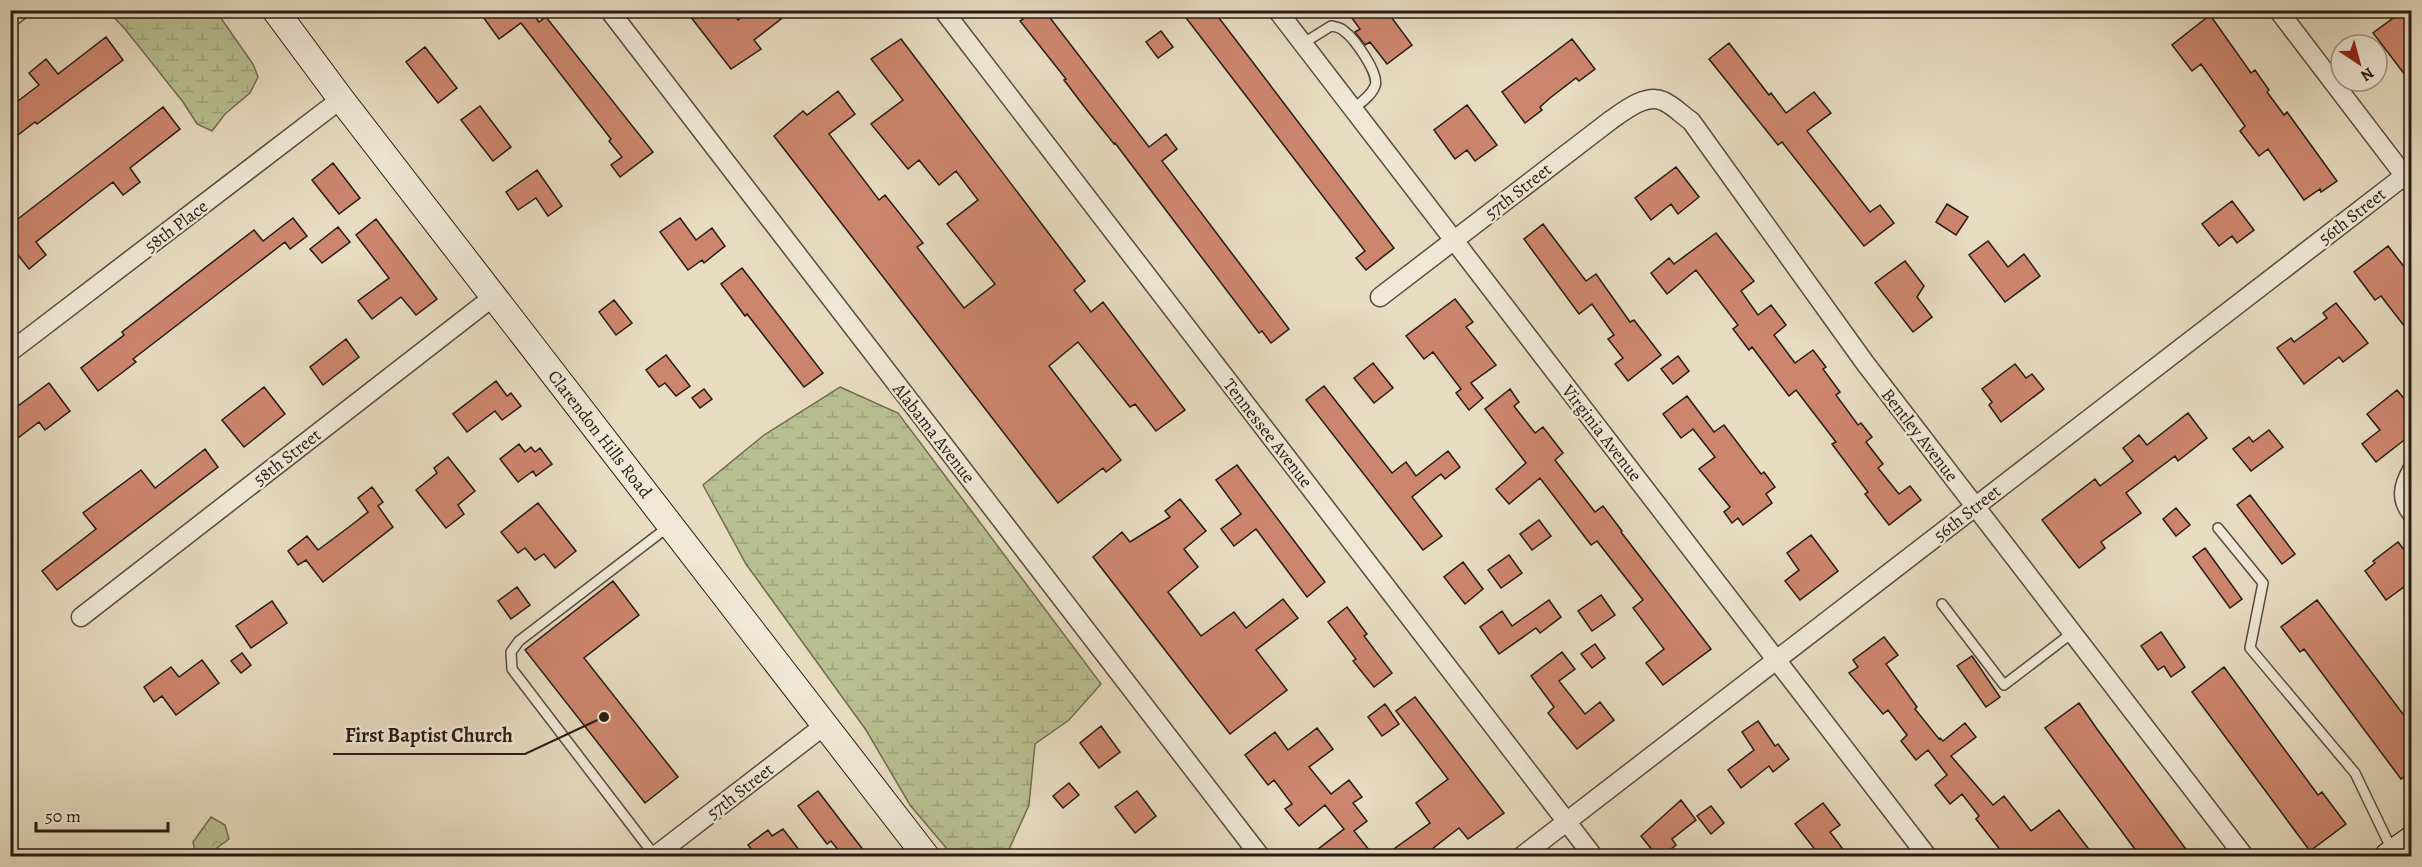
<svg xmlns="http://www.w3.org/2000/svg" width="2422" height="867" viewBox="0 0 2422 867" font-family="Alegreya,serif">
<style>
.forest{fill:url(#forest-crowns);stroke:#706d52;stroke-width:1.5}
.wetland{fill:url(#wetland-marsh);stroke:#706d52;stroke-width:1.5}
.building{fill:#cd866e;stroke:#271b14;stroke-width:1.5}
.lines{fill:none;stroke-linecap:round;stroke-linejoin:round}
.lane-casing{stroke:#574b3f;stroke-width:12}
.street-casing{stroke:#574b3f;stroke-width:21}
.secondary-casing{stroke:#271b14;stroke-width:28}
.lane{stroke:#efe8d6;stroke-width:9}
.street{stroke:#efe8d6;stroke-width:18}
.secondary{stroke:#efe8d6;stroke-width:26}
.labels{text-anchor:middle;stroke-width:5;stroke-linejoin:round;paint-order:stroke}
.street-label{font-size:18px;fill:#271b14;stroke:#efe8d6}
.leader{fill:none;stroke:#271b14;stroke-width:2}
.callout-dot{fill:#271b14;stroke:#efe8d6;stroke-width:2}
.callout-label{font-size:20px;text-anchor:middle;font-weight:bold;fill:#271b14;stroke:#efe8d6;stroke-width:5;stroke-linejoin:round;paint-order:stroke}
</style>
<defs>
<pattern id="forest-crowns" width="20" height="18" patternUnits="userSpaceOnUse" patternTransform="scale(1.5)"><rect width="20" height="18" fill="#b8bf90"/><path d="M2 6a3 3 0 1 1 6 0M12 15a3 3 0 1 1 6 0" fill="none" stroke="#9ea47b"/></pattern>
<pattern id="wetland-marsh" width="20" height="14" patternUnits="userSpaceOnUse" patternTransform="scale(1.5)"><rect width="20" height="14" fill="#b8bf90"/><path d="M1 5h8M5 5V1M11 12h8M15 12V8" fill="none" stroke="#9ea47b"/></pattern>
</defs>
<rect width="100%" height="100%" fill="#e7dbc0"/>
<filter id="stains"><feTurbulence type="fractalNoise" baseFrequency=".00333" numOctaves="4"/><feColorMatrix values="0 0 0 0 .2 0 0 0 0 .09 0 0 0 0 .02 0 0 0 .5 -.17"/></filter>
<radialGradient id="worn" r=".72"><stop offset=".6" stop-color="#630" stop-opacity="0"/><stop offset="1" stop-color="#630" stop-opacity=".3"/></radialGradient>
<path class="forest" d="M211,817L225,825L229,839L206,856H196L193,842Z"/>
<path class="wetland" d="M108,11H216L253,64L258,77L250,93L225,114L212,131L197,124L183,102L125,29Z
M840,387L898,413L1101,684L1069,720L1035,744L1029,805L1006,856H953L910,805L866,730L746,564L703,485L764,435Z"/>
<path class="building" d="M478,10H538L533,14L539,22L546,17L653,152L620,177L611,165L622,157L609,141L611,139L521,23L499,39Z
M697,10H731L738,20L751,10H775L781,19L754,40L761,49L731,69L690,16Z
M1017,10H1044L1149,147L1166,134L1177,149L1162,161L1289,329L1271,343L1262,331L1259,333L1115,143L1114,144L1086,109L1064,80L1066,79L1020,21L1023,19Z
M1180,10H1213L1394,248L1366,270L1356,258L1365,251Z
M1346,10H1386L1412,45L1387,64L1370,42L1365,45L1355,32L1360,29Z
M2404,10L2412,20V84L2373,33Z
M2210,15L2251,73L2255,70L2269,90L2267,92L2284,115L2287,112L2337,181L2321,192L2320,189L2304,200L2268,149L2259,156L2240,131L2245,126L2201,64L2192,71L2172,45Z
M1161,31L1173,47L1158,58L1146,42Z
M106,37L123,60L37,124L35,122L10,141V107L39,85L29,73L46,59L58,74Z
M901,39L1085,281L1074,290L1091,312L1103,302L1185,410L1156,431L1135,404L1130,407L1078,342L1049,366L1121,460L1106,472L1103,468L1058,503L774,136L803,111L807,115L838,91L855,114L829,134L879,200L885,195L923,243L917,247L964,308L995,284L947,224L978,200L956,171L939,185L919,160L908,169L871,124L903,100L871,59Z
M1572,39L1595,69L1579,81L1576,78L1550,98L1540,107L1542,110L1525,123L1502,92Z
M1729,43L1769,95L1771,93L1786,113L1814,92L1831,113L1807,131L1870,212L1880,205L1894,223L1864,246L1782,142L1778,145L1709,59Z
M425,47L457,88L438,103L406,62Z
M1467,105L1497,145L1475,161L1467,150L1455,159L1434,130Z
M480,106L511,147L493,161L461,120Z
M163,107L180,129L130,168L140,182L123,195L113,182L92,198L36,242L46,255L29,269L18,255L10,260V225Z
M333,163L360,198L339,214L312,180Z
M1676,167L1699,197L1678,214L1671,204L1651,220L1635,198Z
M537,170L562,206L548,216L536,198L518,210L506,192Z
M2232,201L2254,230L2237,243L2232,236L2219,246L2202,224Z
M1947,204L1968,217L1956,235L1936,222Z
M293,218L307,236L290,249L285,242L133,359L136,362L98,391L81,368L124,335L122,332L254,230L263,241Z
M680,218L696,240L712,228L725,246L704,263L702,260L688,270L660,232Z
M376,219L437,299L416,315L401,297L372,319L358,301L389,278L356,235Z
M1543,224L1586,281L1596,274L1630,322L1634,320L1661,355L1628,381L1615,364L1623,358L1608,339L1614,335L1592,304L1579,314L1524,239Z
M338,227L350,242L322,263L310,249Z
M1716,233L1754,281L1741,291L1758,315L1771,305L1786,325L1774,335L1795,363L1813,350L1826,367L1823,369L1840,392L1836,395L1858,425L1861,423L1872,437L1866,442L1883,464L1878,468L1899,494L1910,486L1921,500L1889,525L1865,494L1868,492L1832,444L1836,442L1796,390L1789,396L1752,347L1749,350L1733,329L1738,325L1696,270L1667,294L1651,273L1669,258L1674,264Z
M1988,241L2008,267L2024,254L2040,276L2005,302L1969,255Z
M2388,246L2412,277V336L2381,296L2375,300L2354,272Z
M1905,261L1924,286L1917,297L1932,317L1913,332L1875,283Z
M742,268L823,373L804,387L747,314L745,316L721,284Z
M1455,299L1473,322L1466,327L1496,365L1471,383L1483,398L1469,410L1456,393L1461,389L1433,352L1424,359L1406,336Z
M614,300L632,323L616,335L599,312Z
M2336,303L2368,343L2343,362L2339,357L2304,384L2277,348L2291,338L2294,342L2327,318L2323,313Z
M346,339L359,357L323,385L310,367Z
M666,355L690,386L676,396L665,383L659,387L646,370Z
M1678,356L1689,371L1673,384L1661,369Z
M1373,363L1393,388L1374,403L1354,378Z
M2015,364L2026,378L2032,374L2044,389L2001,422L1989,405L1992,402L1982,389Z
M496,381L507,396L511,393L521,406L502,420L495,411L467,432L453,414Z
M49,383L70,411L45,430L39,422L10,444V412Z
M1324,386L1392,473L1406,462L1416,476L1448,451L1460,467L1445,479L1441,474L1412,497L1442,536L1423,550L1306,400Z
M264,387L285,414L244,447L222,420Z
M704,389L712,399L700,408L692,398Z
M1510,389L1519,402L1514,406L1535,433L1543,427L1563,453L1555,460L1595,512L1603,506L1622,531L1621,532L1711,649L1663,685L1646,663L1664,649L1633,608L1643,600L1597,541L1591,545L1540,478L1509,504L1496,489L1526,463L1485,409Z
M2397,390L2412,408V434L2376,462L2362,444L2380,430L2367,414Z
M1687,396L1714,432L1724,425L1761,474L1764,472L1775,487L1766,494L1772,503L1743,525L1738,518L1732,523L1724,512L1730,507L1699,469L1715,457L1693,429L1681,438L1663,414Z
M2188,413L2207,438L2178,461L2175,456L2126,493L2141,513L2101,542L2105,548L2079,568L2042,520L2095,479L2100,486L2133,461L2123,448L2139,435L2147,445Z
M2269,430L2283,447L2251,471L2233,449L2249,437L2253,442Z
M519,444L525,452L531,447L535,452L540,448L552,464L536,476L533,471L518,482L500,459Z
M205,449L218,467L57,590L42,571L96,529L83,513L141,470L155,488Z
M448,457L475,491L458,505L464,514L446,528L416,490L437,473L434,468Z
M1237,465L1325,582L1307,597L1256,529L1234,546L1221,529L1241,514L1216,480Z
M372,487L383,502L378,506L393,527L323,582L306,560L298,565L288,551L307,536L318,550L349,527L368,512L358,498Z
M2250,495L2295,554L2282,564L2237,505Z
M1180,499L1206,531L1184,549L1198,567L1168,592L1201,636L1234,612L1246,628L1283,599L1298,618L1256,650L1287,690L1230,734L1093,557L1122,532L1130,542L1170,517L1165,511Z
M538,503L576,551L555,568L544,554L535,560L525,548L518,553L501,532Z
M2176,508L2190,525L2176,536L2163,519Z
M1539,520L1551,536L1532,550L1520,534Z
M1811,535L1838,571L1800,600L1785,581L1799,570L1787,553Z
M2398,542L2412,560V581L2386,600L2365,571L2375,563L2373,561Z
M2205,548L2242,599L2230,608L2193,557Z
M1509,555L1522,573L1501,588L1488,570Z
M1463,562L1483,589L1465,604L1444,577Z
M613,581L639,615L584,658L678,777L645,803L525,650Z
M517,587L530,605L511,619L498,601Z
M1601,595L1615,615L1592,631L1578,611Z
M1549,600L1561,617L1540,633L1536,628L1499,654L1480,627L1502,611L1512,626Z
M2317,600L2412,726V772L2401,779L2304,649L2300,652L2281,627Z
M272,601L287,623L251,648L236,626Z
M1347,607L1367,634L1364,636L1392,673L1374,687L1353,661L1356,659L1328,622Z
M2161,632L2185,667L2171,677L2164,666L2158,670L2141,646Z
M1884,637L1898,655L1886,664L1917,707L1915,709L1939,739L1940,738L1943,741L1965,723L1976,737L1951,756L1993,805L2004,796L2031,831L2059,810L2094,856H2005L1976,819L1979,816L1962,794L1950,804L1935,785L1947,775L1928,750L1916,760L1901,741L1907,735L1888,710L1883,714L1849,673L1858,667L1853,660Z
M1595,644L1605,658L1592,668L1581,654Z
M1562,652L1575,669L1559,681L1585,714L1600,702L1614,720L1577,749L1548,713L1554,707L1531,676Z
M242,653L251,665L241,673L231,661Z
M1972,656L2000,697L1986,707L1957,666Z
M202,660L219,683L176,715L162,696L154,702L144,687L171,667L179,677Z
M2224,667L2318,795L2322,792L2346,824L2310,851L2192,692Z
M1415,697L1504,813L1468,839L1459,828L1423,856H1384L1430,823L1416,803L1448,779L1396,711Z
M2079,703L2097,729L2191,856H2140L2045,728Z
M1385,704L1399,724L1382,736L1368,717Z
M1758,721L1775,746L1778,744L1789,759L1773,772L1769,766L1741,788L1728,770L1754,750L1742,732Z
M1101,726L1120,752L1099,768L1080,743Z
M1317,728L1333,749L1309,767L1331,794L1349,780L1362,797L1353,803L1367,821L1354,831L1374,856H1309L1344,829L1325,805L1299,826L1285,809L1292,804L1274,780L1268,785L1245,755L1275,732L1288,750Z
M1069,783L1079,795L1063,808L1053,796Z
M818,791L847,829L868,856H843L831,841L827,844L798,806Z
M1137,791L1156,816L1135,833L1115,807Z
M1681,800L1696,820L1672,839L1676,845L1662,856H1657L1641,836Z
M1823,803L1840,825L1830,832L1848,856H1820L1795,824Z
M1711,806L1724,823L1711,834L1697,816Z
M783,829L800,851L792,856H757L748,845L768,830L772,836Z"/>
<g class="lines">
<g class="lane-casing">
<path id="lane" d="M1284,21L1299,10
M1302,44L1331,26C1336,27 1340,27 1344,31C1354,38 1380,74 1375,86C1371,96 1361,103 1352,109
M2218,528L2263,583L2250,648L2355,773L2392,850
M1942,604L2004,685L2072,633
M655,856L512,669L511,652L519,641L668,527"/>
</g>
<g class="street-casing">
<path id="street" d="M609,10L1260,856
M943,10L1593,856
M1277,10L1927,856
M2278,10L2410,183
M10,18L20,10
M1380,297L1611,120C1624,111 1646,93 1663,101C1673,105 1682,115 1691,121L1865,363L2244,856
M10,352L341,99
M2412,470C2403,486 2400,499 2412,514
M81,617L493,297
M655,856L825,725
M1522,856L2412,170"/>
</g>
<g class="secondary-casing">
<path id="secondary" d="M275,10L341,99L926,856
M2388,856L2412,839"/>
</g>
<use href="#lane" class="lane"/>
<use href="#street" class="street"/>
<use href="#secondary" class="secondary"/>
</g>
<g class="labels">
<g class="street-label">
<text transform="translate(1518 191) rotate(-38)" y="6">57th Street</text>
<text transform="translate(2352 216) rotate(-38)" y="6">56th Street</text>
<text transform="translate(176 226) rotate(-37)" y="6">58th Place</text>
<text transform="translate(934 433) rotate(52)" y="6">Alabama Avenue</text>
<text transform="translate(1268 433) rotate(52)" y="6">Tennessee Avenue</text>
<text transform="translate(1602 433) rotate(52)" y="6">Virginia Avenue</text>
<text transform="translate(600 434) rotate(52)" y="6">Clarendon Hills Road</text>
<text transform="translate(1920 435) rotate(52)" y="6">Bentley Avenue</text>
<text transform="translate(287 457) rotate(-38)" y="6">58th Street</text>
<text transform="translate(1967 513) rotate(-38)" y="6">56th Street</text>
<text transform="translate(740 791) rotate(-38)" y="6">57th Street</text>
</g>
</g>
<path class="leader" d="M604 717L525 754H333"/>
<circle class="callout-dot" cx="604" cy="717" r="6"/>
<g class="callout-label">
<text x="429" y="742">First Baptist Church</text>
</g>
<rect width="2422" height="867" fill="none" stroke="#e7dbc0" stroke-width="36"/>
<rect x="12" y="12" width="2398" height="843" fill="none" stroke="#271b14" stroke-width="3"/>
<rect x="18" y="18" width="2386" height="831" fill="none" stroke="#271b14" stroke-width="1.5"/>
<g transform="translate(2359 63) rotate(144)"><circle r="28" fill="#efe8d6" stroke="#9f9688" stroke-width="1.5"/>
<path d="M0-4.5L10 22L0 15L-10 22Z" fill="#8f2418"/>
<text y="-9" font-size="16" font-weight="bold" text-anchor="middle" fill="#271b14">N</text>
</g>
<path d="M36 822v9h132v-9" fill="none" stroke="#271b14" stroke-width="3"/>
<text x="45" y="822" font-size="18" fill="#271b14" stroke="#efe8d6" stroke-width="4.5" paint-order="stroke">50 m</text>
<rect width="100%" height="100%" filter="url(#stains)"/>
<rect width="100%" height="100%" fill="url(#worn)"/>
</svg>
